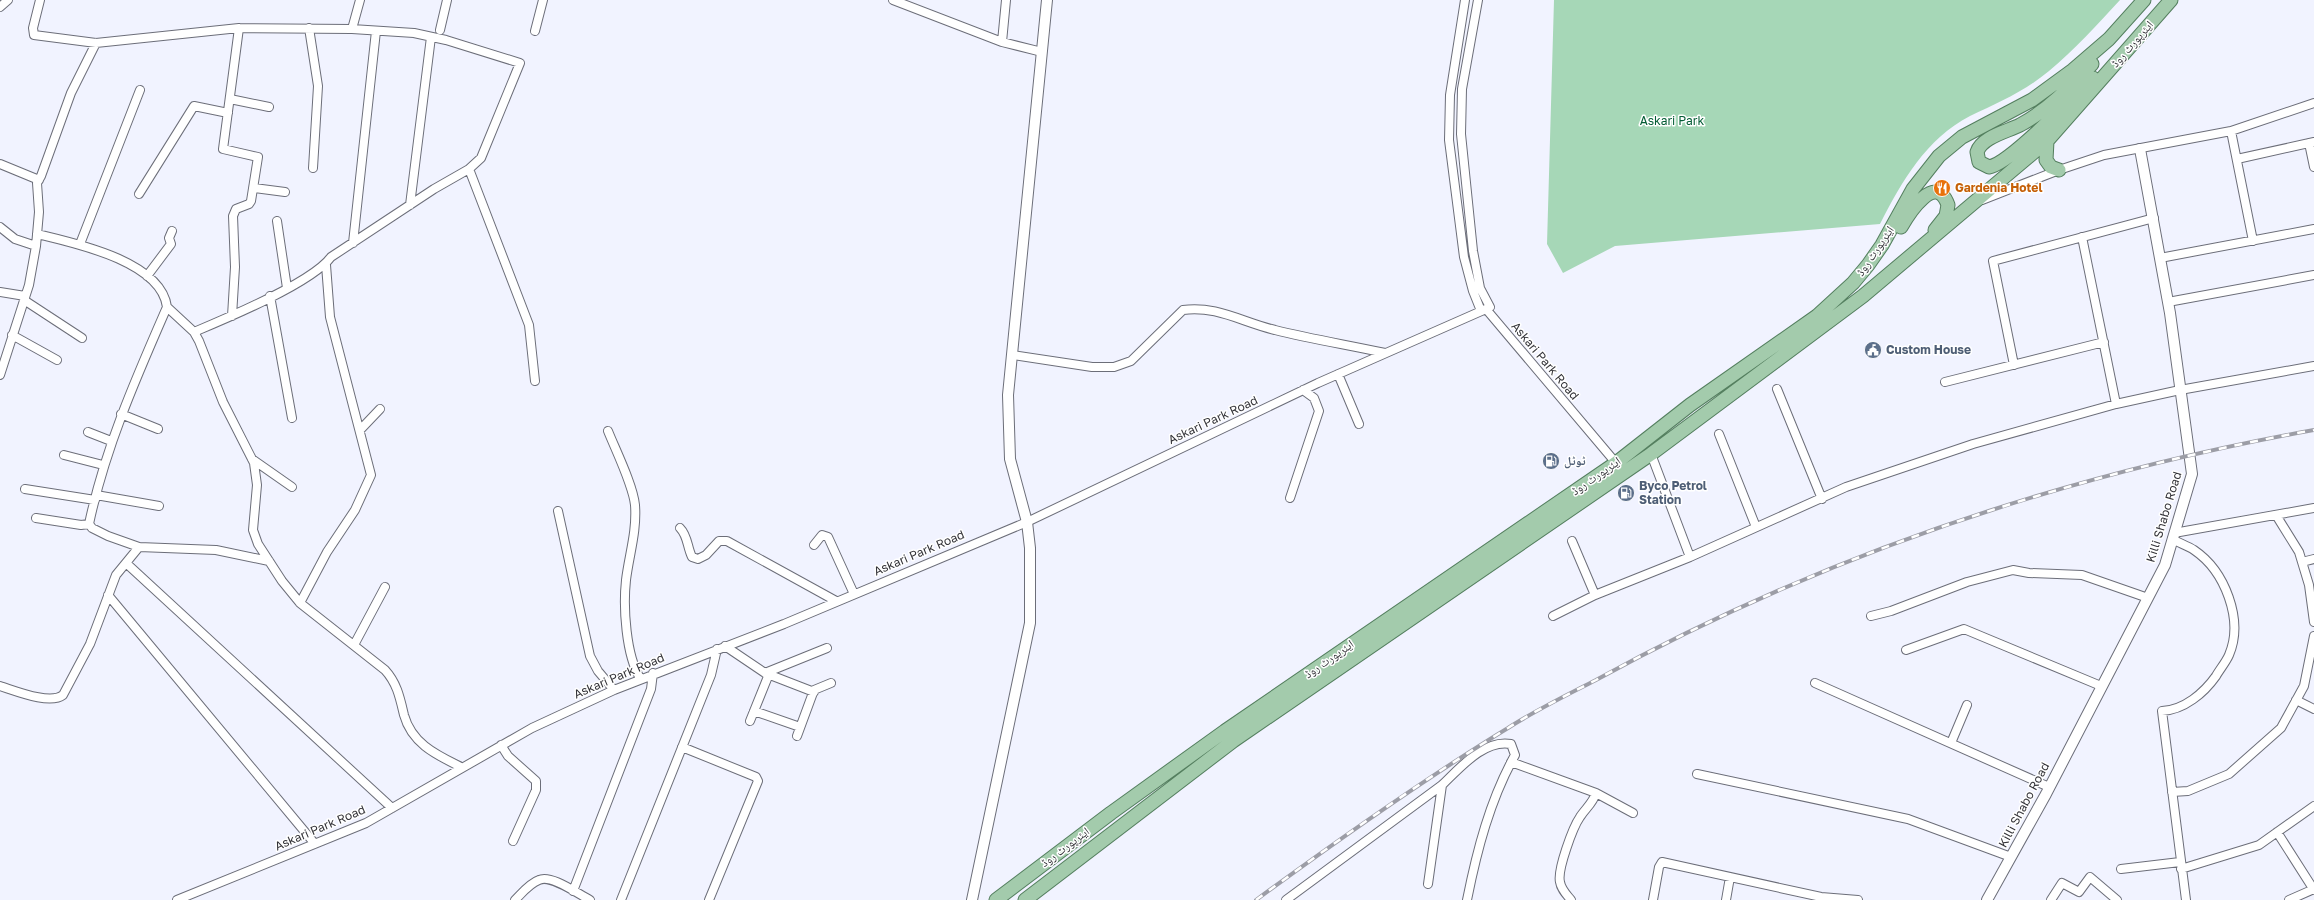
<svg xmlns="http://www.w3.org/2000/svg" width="2314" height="900" viewBox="0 0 2314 900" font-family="'Golos Text','Noto Naskh Arabic',sans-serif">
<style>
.green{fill:#a6d7b7}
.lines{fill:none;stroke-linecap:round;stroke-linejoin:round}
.minor-casing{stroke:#6c6e79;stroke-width:10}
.tertiary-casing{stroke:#6c6e79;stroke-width:12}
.primary-casing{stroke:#547f5f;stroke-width:15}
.minor{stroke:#fff;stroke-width:8}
.tertiary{stroke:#fff;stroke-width:10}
.primary{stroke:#a3cbac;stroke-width:13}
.rail-casing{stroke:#9c9da6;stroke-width:4}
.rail{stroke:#fff;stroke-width:2.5;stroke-dasharray:8;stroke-linecap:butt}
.labels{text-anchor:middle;stroke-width:3;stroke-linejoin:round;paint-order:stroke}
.street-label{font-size:12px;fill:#343439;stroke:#fff}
.park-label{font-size:12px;fill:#055e36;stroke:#fff}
.food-label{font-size:12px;font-weight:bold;fill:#c56008;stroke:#fff;text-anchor:start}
.service-label{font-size:12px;font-weight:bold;fill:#4e5e75;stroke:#fff;text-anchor:start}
</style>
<rect width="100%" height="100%" fill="#f1f3ff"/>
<path class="green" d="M1554,0H2120C2098,24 2074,50 2049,71C2025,91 1998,103 1970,116C1926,139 1902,181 1880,224L1615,246L1563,273L1547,244Z"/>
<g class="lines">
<g class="minor-casing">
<path id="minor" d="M40,0L33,28L34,35L96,43L239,28L352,29L414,33L446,40L520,63L481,158L469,169L434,189L331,257C312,283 225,319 194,332
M893,0L1002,42L1042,52
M1465,0L1450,95L1449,140L1464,257L1473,291L1481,311
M1478,0L1462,89L1461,134L1473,251L1480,288L1490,307L1486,309
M0,7L8,0
M309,28L318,86L313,168
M352,29L360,0
M440,30L447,0
M535,31L543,0
M1002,42L1006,0
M230,99L269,107
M2231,131L2253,241
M2309,143L2314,167
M2237,159L2314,142
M0,164L39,180
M469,169L529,325L535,381
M254,188L285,192
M139,194L194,106L228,113
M1982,200L2059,170L2104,155L2231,131L2314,103
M410,205L431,37
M277,221L287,288
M0,227L15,239L36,246
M37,234C74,243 161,261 167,307C136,378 105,448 89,524
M2082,237L2116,404
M353,243L376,31
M80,244L140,90
M2160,258L2314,229
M147,276L171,244L169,238L172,231
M0,292L25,296
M270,296L292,418
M24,300L82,338
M2168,302L2314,275
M167,307L194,332L199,341L223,402L254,463L257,485L253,530L258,544L282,581L300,603L385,670C397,683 400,698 404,715C412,744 437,755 461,767
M232,316L235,267L233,216L236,209L249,204L251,201L258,157L223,149L239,28
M12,335L57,360
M1013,355L1092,367H1114L1131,361L1183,310C1216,305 1244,323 1275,330C1311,339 1348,345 1385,353
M2014,365L1993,261L2154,218
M1338,374L1359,424
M0,375L29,285L36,246L39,212L37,183L41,176L71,93L96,43
M1945,382L2104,342
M1777,389L1822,499
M121,414L158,429
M360,430L380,409
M608,431C616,451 633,485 635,505C637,532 629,555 626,580C623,608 626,655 640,678
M88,432L111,441
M1719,434L1756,527
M1651,454L1690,557
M64,455L103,465
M252,459L292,487
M25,489L95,500
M96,495L159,506
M1290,498L1319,411L1314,398L1303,390
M558,511L590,656L598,671L614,690
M2276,515L2299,552L2309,585L2314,622
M36,518L81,525L89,524
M89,524L92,528L108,536L139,547L216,550L269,561
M680,528C688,536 687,547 692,557L698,559L706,555L719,541H727L836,601
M2174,533L2314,508
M2172,539C2179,543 2188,546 2194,550C2225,571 2244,620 2229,655C2226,662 2220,669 2216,676C2204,693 2184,710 2162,711L2186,900
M1572,541L1595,595
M814,545L822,535L828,537L854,594
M2302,562L2314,559
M126,563L392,808
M108,595L315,844
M300,603L327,552L355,510L371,475L330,317L326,265
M1553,616L1595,595L1690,557L1846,487L1973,444L2116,404L2180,390L2314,366
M1871,616L1891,611L1967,582L2013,570L2029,573L2082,575L2148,598
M354,645L385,587
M725,646L765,673L814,692
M1906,650L1964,629L2101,686
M765,673L827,648
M1815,683L2049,787
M0,686C16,691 50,705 63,695L90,644L116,575L139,547
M2296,700L2314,709
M754,711L800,727
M750,721L769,674
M797,736L814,690L831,683
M1951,743L1967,705
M501,745L508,756L536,781V790L513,841
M682,747L756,777L758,781L709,900
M1511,762L1596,793L1633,813
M1697,774L1908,819L2011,857
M2172,792L2188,791L2229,774L2281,728L2304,686L2314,636
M2277,832L2314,890
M2121,869L2180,862
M2181,869L2259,845L2314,806
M1428,884L1442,785C1460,768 1484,739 1511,744L1515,755C1490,800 1477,850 1467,900
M573,891L651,689L653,673
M177,900L366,823L532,728L614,690L784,624L1027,522L1318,383L1486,309L1616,463
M515,900C522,893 530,883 539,880C551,874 578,894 590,900
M621,900L711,675L717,649
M1286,900L1442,785
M1571,900C1566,894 1561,889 1560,882C1557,870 1573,827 1580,817C1585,809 1593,803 1596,793
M1653,900L1659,867L1662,862L1821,897L1858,900
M1726,900L1730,877
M2051,900L2062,883L2079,892L2090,877L2117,900
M2289,900L2314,889"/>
</g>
<g class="tertiary-casing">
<path id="tertiary" d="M972,900L1030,623V548L1027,522L1010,459L1008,395L1047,0
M1987,900L2046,794L2165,565L2192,474L2170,313L2140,149"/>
</g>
<g class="primary-casing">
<path id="primary" d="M2092,64C2070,87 2048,110 2020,125C2006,132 1982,137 1977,152L1979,162L1989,167C2010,164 2074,96 2093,78
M2047,141L2046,160L2051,167L2059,170
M1901,227C1909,213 1936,171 1948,205L1946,216L1935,230
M996,900L1111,813L1225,731L1616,463L1690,405L1817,316L1853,283L1868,265L1882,245L1913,189L1939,156L1962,137L2032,100L2073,70L2109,39L2144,0
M1025,900L1233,741L1651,454L1863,296L2047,141L2171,0"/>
</g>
<use href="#minor" class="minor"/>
<use href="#tertiary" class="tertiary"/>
<use href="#primary" class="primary"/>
<g class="rail-casing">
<path id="rail" d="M1256,900C1338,840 1421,781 1508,728C1536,710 1567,695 1596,680C1820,557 2063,475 2314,430"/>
</g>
<use href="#rail" class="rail"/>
</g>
<defs>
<g id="restaurant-disc" transform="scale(0.9)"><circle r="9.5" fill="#e8710a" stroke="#fff"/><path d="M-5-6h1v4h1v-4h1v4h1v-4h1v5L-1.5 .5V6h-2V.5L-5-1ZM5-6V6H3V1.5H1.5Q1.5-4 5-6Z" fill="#fff"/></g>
<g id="civic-disc" transform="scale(0.9)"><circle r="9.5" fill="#5c6f8a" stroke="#fff"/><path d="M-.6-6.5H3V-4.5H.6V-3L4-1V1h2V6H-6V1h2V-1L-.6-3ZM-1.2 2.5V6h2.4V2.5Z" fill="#fff"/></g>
<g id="fuel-disc" transform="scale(0.9)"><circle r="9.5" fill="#5c6f8a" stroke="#fff"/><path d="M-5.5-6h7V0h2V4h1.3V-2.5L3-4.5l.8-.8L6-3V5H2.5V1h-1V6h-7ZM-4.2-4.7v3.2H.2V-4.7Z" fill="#fff"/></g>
</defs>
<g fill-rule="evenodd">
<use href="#restaurant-disc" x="1942" y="188"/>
<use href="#civic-disc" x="1873" y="350"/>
<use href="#fuel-disc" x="1551" y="461"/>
<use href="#fuel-disc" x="1626" y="493"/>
</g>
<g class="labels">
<g class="street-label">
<text transform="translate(2132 44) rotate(-49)" y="4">ایئرپورٹ روڈ</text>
<text transform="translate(1875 251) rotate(-56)" y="4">ایئرپورٹ روڈ</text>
<text transform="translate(1545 361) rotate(50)" y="4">Askari Park Road</text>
<text transform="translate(1213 420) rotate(-25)" y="4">Askari Park Road</text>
<text transform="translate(1596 476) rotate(-35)" y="4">ایئرپورٹ روڈ</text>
<text transform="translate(2164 517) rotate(-73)" y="4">Killi Shabo Road</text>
<text transform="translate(919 553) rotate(-23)" y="4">Askari Park Road</text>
<text transform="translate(1329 659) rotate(-35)" y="4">ایئرپورٹ روڈ</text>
<text transform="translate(619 676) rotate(-23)" y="4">Askari Park Road</text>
<text transform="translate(2024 805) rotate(-62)" y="4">Killi Shabo Road</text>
<text transform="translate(320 828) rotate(-23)" y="4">Askari Park Road</text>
<text transform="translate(1065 847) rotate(-37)" y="4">ایئرپورٹ روڈ</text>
</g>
<g class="park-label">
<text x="1672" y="125">Askari Park</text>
</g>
<g class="food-label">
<text x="1955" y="192">Gardenia Hotel</text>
</g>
<g class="service-label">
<text x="1886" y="354">Custom House</text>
<text x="1564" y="465">ٹوٹل</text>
<text x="1639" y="490">Byco Petrol<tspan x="1639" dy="14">Station</tspan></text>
</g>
</g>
</svg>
